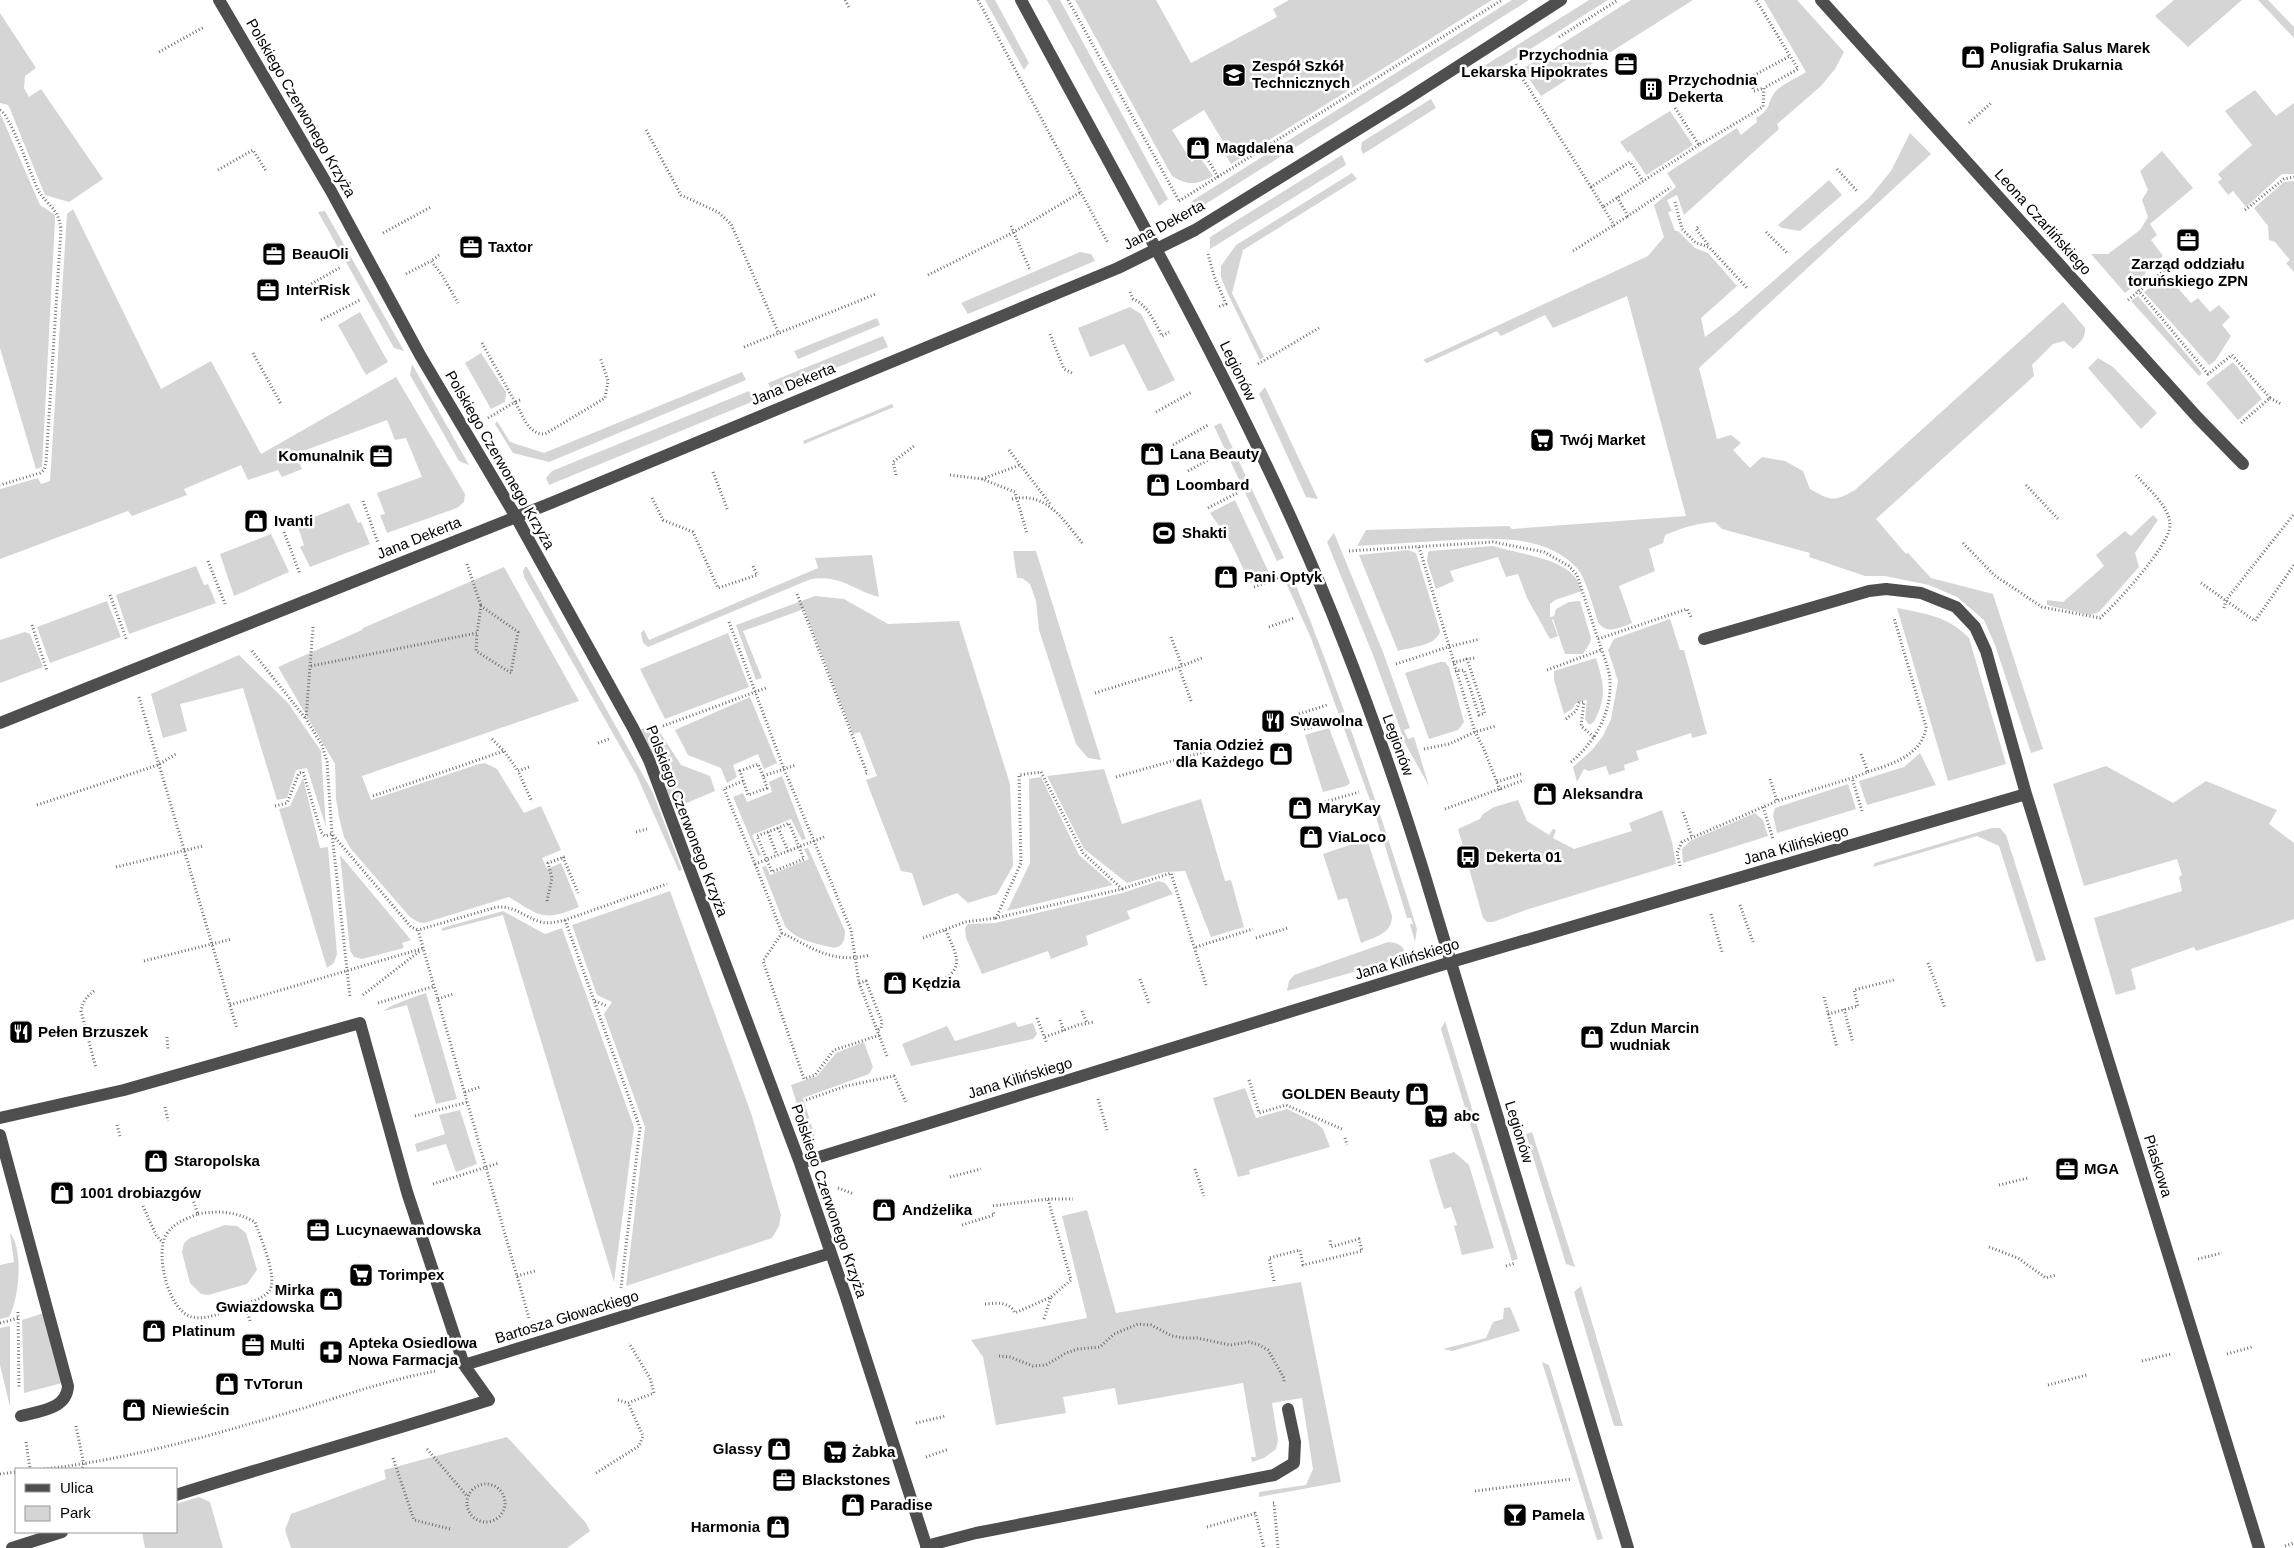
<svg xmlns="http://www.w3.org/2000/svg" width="2294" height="1548" viewBox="0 0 2294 1548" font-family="Arial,sans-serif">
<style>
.green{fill:#d5d5d5}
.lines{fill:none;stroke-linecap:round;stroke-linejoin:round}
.path{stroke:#707070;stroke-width:3;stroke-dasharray:1 2.5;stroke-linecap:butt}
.minor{stroke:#4e4e4e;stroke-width:12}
.labels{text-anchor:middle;stroke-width:5;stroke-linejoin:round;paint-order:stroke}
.poi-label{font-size:15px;font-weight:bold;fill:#000;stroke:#fff;text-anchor:start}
.street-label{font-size:15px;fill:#000;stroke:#fff}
</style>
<rect width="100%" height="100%" fill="#fff"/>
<path class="green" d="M985,0H995L1029,63L1024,70Z
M1047,0H1060L1168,199L1159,206Z
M1075,0H1156L1191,63L1277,17L1273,9L1289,0H1492L1231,164L1220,145L1224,143L1204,110L1172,130L1192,162L1199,156L1213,176C1196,185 1189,186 1172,176Z
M1512,0H1529L1196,210L1192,201Z
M1589,0H1608L1481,80L1484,66Z
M1631,0H1693L1541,96L1522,69Z
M1764,0H1797L1844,52L1835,69L1821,86L1777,124L1779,129L1684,215L1677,195L1667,200L1672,211L1668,212L1675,231H1678L1695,248L1708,253L1737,286L1701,318L1705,337L1734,315L1869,198L1891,171L1910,133L1931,154L1699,368L1717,439L1731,435L1741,443L1733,450L1750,468L1762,457L1785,461L1803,471L1810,489C1831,501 1834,502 1855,490L2063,302L2085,328C2086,338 2079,343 2073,349L2064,341L2053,344L2032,365L2034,376L1876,519L1906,554L1908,553L1931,578L1993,594L2043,749L2031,753L1995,645L1984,620L1957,597L1929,585L1885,576H1865L1809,557L1810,553L1722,529L1715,522C1697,523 1682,528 1665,535L1663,543L1649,549L1655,571L1619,586L1632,623C1620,628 1606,635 1598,622C1593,607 1586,576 1575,566C1540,531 1482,539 1437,541C1410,543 1384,544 1357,546L1366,530L1509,526L1512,529L1686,516L1627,296L1553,328L1545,315L1501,336L1497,331L1427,363L1423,360L1648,256L1664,237L1654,205L1676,187L1667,173L1737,128L1741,135L1757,122L1756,118C1773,108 1766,104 1775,92C1782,84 1797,78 1806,72Z
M2174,0H2242L2188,47L2155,16Z
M2258,0H2268L2294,27V38Z
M0,13L36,68L25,76L24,88L29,97L41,89L103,179L69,202L45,195L10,109L8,105L0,103Z
M2255,90L2276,116L2294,103V174H2282L2246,207L2233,191L2228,195L2218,182L2222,179L2218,174L2252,145L2225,111Z
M1431,99L1436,108L1363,154L1361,149L1362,142Z
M1670,111L1693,145L1646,175L1630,151L1628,153L1620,142Z
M0,113L40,205L55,215V220L42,467L36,469L0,348Z
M2162,151L2193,188L2150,224L2157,235L2151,240L2163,256L2146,269L2144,278L2125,293L2091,254H2108L2140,230L2148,217L2142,200L2148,190L2140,171Z
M1342,155L1346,165L1210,249V237Z
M1352,173L1357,179L1243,250L1232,293L1264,357L1260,360L1227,292L1221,277V266L1236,245Z
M1829,180L1842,195L1800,231L1782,228L1778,225Z
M2294,181V272L2286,263L2290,260L2275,242L2269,240L2268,226L2254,208L2284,182Z
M73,209L161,389L211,361L261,454L396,377L465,494L464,502L457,508L387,533L380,515L385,514L377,493L422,477L406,438L395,440L387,420L295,454L302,469L282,477L278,470L248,480L241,465L184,489L187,495L132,516L128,511L0,559V489L38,478L41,484L50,481L67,214Z
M325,211L404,351L394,348L318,212Z
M1080,252L1091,254L1095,261L968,314L961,303Z
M2169,278L2191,303L2198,298L2210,312L2219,305L2230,317L2222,325L2231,336L2215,361L2209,365L2144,292C2152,285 2160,284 2169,278Z
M2138,296L2202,373L2199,376L2131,301Z
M1130,307L1141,314L1175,380L1154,390L1148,391L1124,344L1090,357L1078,328Z
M360,312L388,362L366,375L338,325Z
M877,318L880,325L798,359L794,351Z
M883,336L888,347L773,393L768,383Z
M481,353L506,392L505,402L491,409L465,363Z
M2098,358L2113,367L2157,413L2141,429L2088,368Z
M2233,362L2262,399L2238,420L2206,383Z
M412,364L469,465L459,461L410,375Z
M742,372L746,380L549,462L513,453L495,424L497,421L510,442L544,453Z
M1265,387L1318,499L1306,497L1259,394Z
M749,391L754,401L549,485L546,478L552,471Z
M892,404L894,407L804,444L803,441Z
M1221,423L1284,558L1277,561L1214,426Z
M1235,500L1270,575L1250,583L1231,543L1210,513Z
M349,503L358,523L361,522L370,544L310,567L300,547L304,545L297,524Z
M2153,515L2158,520L2135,553L2139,567L2099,612L2090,615L2047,605V600L2063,602L2104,566L2096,555L2125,531L2131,536Z
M1334,533L1383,652L1410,728L1404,730L1408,739L1414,737L1429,786L1406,745L1373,655L1327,542Z
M271,534L289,572L234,596L220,554Z
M1493,546C1515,553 1557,558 1572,574C1577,578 1579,585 1582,591L1555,600L1550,604V617L1554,616L1556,609L1569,602L1580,601L1591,638L1590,643L1583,654H1565L1553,619L1552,620L1558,636L1550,639L1527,598L1518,574L1506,577L1498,557L1450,571L1454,581L1436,589L1427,561L1428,552L1430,551Z
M1408,550L1416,553L1440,631C1437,646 1411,647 1398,651L1359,555Z
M1013,551H1036L1101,760L1088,758L1076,744L1039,630L1036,601L1030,584L1022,578H1017Z
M872,555L879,597C852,590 842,575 811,579L648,647L643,643L641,633L644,630L649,640L818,568L815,558Z
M196,566L204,585L208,584L216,603L129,634L116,595Z
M504,567L579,701L362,776L371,800L479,764L485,763L497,769L524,813L541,806L561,850L542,858L547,869L561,863L579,907C543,922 540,916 509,897L424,923L418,922L410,917L351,849L344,837L339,817L336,799L335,764L278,667L362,630L363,628Z
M525,567H527L653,793L682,870L679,871L636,774L524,577L523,571Z
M1291,573C1339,689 1379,808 1417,929L1415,942L1410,924H1413L1411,918H1407L1373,807L1377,806L1374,800H1370L1311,638L1283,576Z
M815,596L844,599L888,624L959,621L1010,784L1013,866L997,894L968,903L957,893L923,906L912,873L901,871L866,780L877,776L860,732L853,734L804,609L743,631L762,678L756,680L736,625Z
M107,601L121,637L50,663L37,627Z
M1897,608C1926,614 1948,616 1969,638L2006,764L1948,781Z
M1670,619L1680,650H1684L1707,734L1692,738L1691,733L1636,751L1639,760L1624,765L1625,770L1609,775L1606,766L1589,771L1584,769L1577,782L1573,767L1592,750L1603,736L1611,719L1618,681L1608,650L1614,639Z
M25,632L30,634L43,667L0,683V640Z
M728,633L749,687L665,719L640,669Z
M239,655L288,703L321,751L326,827L307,768L296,770L287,798L277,800L243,688L180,704L187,731L163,738L151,694Z
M1596,658C1604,685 1607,696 1594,722L1589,725L1585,719L1587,700L1576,703L1572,709L1564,714L1554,680V671Z
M1440,662H1445L1449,667L1464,722L1458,730L1429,739L1405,673Z
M750,697L777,763L764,769L758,754L733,765L737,777L727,783L721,768L688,755L675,730Z
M654,723L681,765L710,776L715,791L675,808L638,731Z
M1329,728L1350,783L1346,786L1323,792L1305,735Z
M1920,753L1936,785L1867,805L1859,781L1904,767Z
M2106,766L2173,803L2206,781L2277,810L2269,824L2294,843V919L2196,951L2194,947L2131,969L2136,989L2116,995L2094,918L2182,891L2179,877L2182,875L2177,859L2084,886L2053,784Z
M1104,769L1122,824L1201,799L1225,881L1231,880L1244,927L1211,937L1185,871L1165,872L1127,883L1084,849L1047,776Z
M782,776L806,839L802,840L791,819L752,835L761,855L758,856L733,797L743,793L747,802L772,792L769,782Z
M1041,777L1079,855L1113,885L1007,911L1030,863L1029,779Z
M303,778L320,848L328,847L337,954L334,963L327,968L279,809L290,806Z
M1848,784L1856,809L1777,833L1773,815L1775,808Z
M1518,800L1527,821L1549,835L1553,829L1556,830L1553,838L1574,849L1632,831L1629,823L1662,810L1672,842L1676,864L1529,909L1493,922H1487L1483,918L1458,829L1480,819L1483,814L1494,807Z
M1755,813L1763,820L1768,836L1683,863L1682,849L1690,841Z
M1992,828H2000L2006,835L2046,960L2036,962L1999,846L1977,836L1873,867L1875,863Z
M1367,839L1392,916C1392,934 1375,937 1361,943L1347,898L1338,900L1323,854Z
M808,848L845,931C845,941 843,946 834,948C815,943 797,941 785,926L762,867L766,866L770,875L809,859L804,849Z
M340,855L411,940L402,943L404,948L362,959L354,957L350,950Z
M1159,881L1165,883L1173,894L1127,911L1130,919L1086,936L1088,945L1051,959L1048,951L982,974L966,938L965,928L968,924L995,923L1122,893Z
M670,891L751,1113L781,1215L779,1226L772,1238L626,1286L645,1127L604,1014L612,1002L597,995L572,925Z
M503,911L545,934L562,928L634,1127L614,1282L503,915L442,931V928Z
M1388,942C1399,943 1404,945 1406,957L1287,991L1289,981L1294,975Z
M426,993L457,1099L436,1104L407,1005L384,1011C389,1005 417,996 426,993Z
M1445,1021L1518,1259L1512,1261L1441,1029Z
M1015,1022L1018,1027L1033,1023L1037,1034L1033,1039L911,1066L902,1044L947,1026L955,1041Z
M864,1042L873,1067L869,1074L803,1098L815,1137L808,1140L791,1085L817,1076L836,1053Z
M1245,1088L1256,1118L1287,1109L1316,1123L1323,1129L1330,1147L1249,1170L1250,1174L1238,1177L1213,1098Z
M460,1110L477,1164L456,1172L446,1144L417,1152L415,1144L445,1134L439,1115Z
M1532,1132L1575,1267L1566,1264L1526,1134Z
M1454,1152L1469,1165L1494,1248L1462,1255L1454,1226L1457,1225L1451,1207L1444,1209L1429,1160Z
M1087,1210L1116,1313L1301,1282L1341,1482L1259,1497V1492L1306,1485L1313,1469L1302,1398L1272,1403L1278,1440L1276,1449L1264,1458L1252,1462L1251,1457H1256L1243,1383L1118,1405L1115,1388L1063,1397L1066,1413L996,1425L983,1357L971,1340L1087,1318L1062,1216Z
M225,1225L237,1226L246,1233L257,1270L247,1284L208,1295L201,1294L190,1283L182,1252L184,1243L190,1238Z
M10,1233C24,1250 19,1299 9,1317L0,1319V1265L14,1262Z
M1581,1286L1623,1426H1614L1574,1292Z
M1510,1307L1520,1331L1452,1351L1443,1349L1486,1338L1493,1322L1503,1319L1504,1308Z
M44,1313L62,1383L24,1393L22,1320Z
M10,1326V1407L0,1365V1328Z
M1542,1362L1549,1365L1603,1539L1597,1540Z
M507,1437L586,1523L590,1531L567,1548H291L285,1530L291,1514L386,1479L384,1470Z
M199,1497L210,1502L223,1548H145L142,1532H176V1504Z"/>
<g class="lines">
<path class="path" d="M845,0L850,9
M978,0L1108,243
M1068,0L1179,201
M1559,37L1618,0
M159,52L204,27
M1516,64L1521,76L1591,187L1630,162L1643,181
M1746,74L1749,78L1790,56
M1749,78L1754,91L1764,88
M1675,108L1699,145L1763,107L1764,88L1798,69L1756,0
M0,110C11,116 31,175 38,190C48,207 58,207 61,229L46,463L44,470L40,473L0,485
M1969,123L1991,103
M646,130L681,195L718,212L731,224L779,334
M1205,155L1218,177
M1837,169L1857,191
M218,170L253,150L266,171
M1591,187L1603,207L1699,145
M1617,197L1628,216L1671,187
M1179,201L1502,0
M1675,202L1682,229L1696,243L1709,247L1748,289
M1603,207L1614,225L1628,216
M2245,210L2284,179L2294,177
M1011,226L1030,270
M1698,227L1696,229L1709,246
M1766,232L1788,254
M383,233L431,207
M1573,251L1614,225
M1208,254L1214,276L1226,304L1218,307
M439,255L431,261L442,275L458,303
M406,274L431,261
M928,275L1014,232L1081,192
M2138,290L2208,374L2232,355L2270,398L2241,423
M1130,292L1133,299C1147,304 1156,324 1162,336L1169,332
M290,296L341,267
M2128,300L2165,270
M321,320L360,300
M1050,334L1064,369L1072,373
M482,343L515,402L488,418
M744,347L876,294
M253,353L281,404
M1258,364L1319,328
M2270,398L2281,404
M520,400L515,402C523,415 528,435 545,434L605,398L608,381L600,357
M1156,412L1192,392
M1173,445L1208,425
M1009,450L1051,505
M1188,471L1221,453
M713,472L728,511
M896,475L893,462L914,446
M950,475L982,479L1015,492L1027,534
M982,479L1020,465
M2026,485L2059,520
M652,498L663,520L693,532L718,588L757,575L753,566
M1012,499C1047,491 1064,521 1083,544
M363,501L378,543
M1208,508L1239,492
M284,532L300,574
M1963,543L1994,575L2042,607L2100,618C2116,604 2169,546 2170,526C2170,506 2148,489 2136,475
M1419,547L1475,732L1484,749L1500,790
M1349,551L1493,542L1544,552L1569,566L1577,575L1598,639L1687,609L1691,617
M208,561L225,604
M467,564L481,606
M2201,583L2255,621L2294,565
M1254,587L1278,578
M797,594L867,773L864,775
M110,595L127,641
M2224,608L2226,600L2294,514
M729,622L784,769L851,930L859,983L887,1056
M32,625L47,671
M313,627L306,719L322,745L327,762L332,834L350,997
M1269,627L1294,618
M1171,637L1182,666
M252,651L306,719
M1453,663L1467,659
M1396,664L1448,647L1480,639
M311,666L477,633L476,651L511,673L518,632L481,606L477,633
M1547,670L1601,650
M1455,671L1464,670L1479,715L1485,713L1467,659L1475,658
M1095,693L1179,667
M139,697L237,1029
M1191,701L1179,667L1202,658
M1299,714L1327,705
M1566,719L1576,711L1579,703L1584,702L1581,726L1595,738
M663,726L766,688
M1304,729L1333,722
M492,739L504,751L518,771
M598,743L609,739
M1424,749L1449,744L1475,732L1496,726
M1861,754L1868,772L1852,778L1862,811
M1571,762C1595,742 1612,713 1610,680C1609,667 1602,652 1598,639
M529,767L518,771L532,802
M1041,772L1083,853L1122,889L996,918L1021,863L1019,775Z
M1868,772C1891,764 1922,756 1926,727L1894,618
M763,776L758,764L740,771L748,795L767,788L763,776L796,765
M1116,777L1232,744
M1770,779L1777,801L1852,778
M743,781L724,789L755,864L824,837
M1497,782L1521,774
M373,796L504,751
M1325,802L1359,792
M37,805L158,765L176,754
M275,806L287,803L299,773L303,772L321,832L325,836L332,834L411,927L418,930
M1763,807L1773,839
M1445,809L1524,780
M1683,812L1692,837
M778,828L757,836L772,872L804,859L789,823L778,828L788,851
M636,832L647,829
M768,832L777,855
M563,857L578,893
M755,864L782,933C815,949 832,964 870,955
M1680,866L1677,853L1682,842L1777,801
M116,867L203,846
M1122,889L1171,873L1206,985
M547,901L552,878L548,863L567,856
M1740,905L1753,942
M1711,914L1722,952
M565,920L640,1128L621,1288
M782,933L763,961L804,1079L815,1075L834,1050L880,1035
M923,938L965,922L996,918
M1256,938L1288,928
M1196,947L1253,929
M144,961L232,939
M1928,963L1945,1008
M1140,979L1149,1003
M940,981C967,968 955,952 945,929
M859,983L866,981L882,1022L881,1028L878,1030
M94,991C86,997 83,1001 81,1011L96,1068
M363,995L421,950
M1824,997L1837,1048
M438,999L453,994
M595,1001L607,1006
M378,1003L435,986
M230,1005L424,948
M1844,1009L1853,1043
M1082,1011L1087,1023
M1828,1014L1858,1006L1854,990L1894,980
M1037,1018L1047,1044
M1060,1020L1064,1031
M167,1037L168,1049
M1045,1037L1078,1025L1094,1022
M1249,1080L1259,1113L1286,1105L1342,1129
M465,1092L480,1087
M1098,1099L1107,1130
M806,1100L846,1086L894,1076L906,1102
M165,1107L168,1121
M415,1116L468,1102
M117,1125L120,1136
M1345,1138L1347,1145
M1195,1169L1204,1196
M950,1177L981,1169
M433,1184L499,1163
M1999,1185L2028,1178
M838,1188L854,1194
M190,1192L198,1214C186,1219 173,1223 166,1235C155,1254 168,1311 192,1317C208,1321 230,1309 245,1304L250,1321
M1048,1199H1073
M143,1206L156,1235L163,1243
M198,1214C219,1210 237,1212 255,1222C260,1237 279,1279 269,1291C264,1298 253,1301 245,1304
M962,1225L994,1215L993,1210
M1989,1247L2018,1258L2046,1278L2056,1275
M2198,1259L2222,1253
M1506,1266L1515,1263
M517,1276L535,1271
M1274,1281L1269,1258L1300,1250L1303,1265L1362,1251L1359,1239L1331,1247L1330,1240
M985,1304C997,1303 1009,1301 1015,1313L1051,1297L1071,1280L1048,1199L992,1206
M18,1312L19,1389
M529,1318L418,930L497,907C516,906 524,917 541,922C549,924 557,922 565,920L667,884
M1044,1319L1051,1297
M0,1323L19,1318
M2227,1354L2252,1347
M999,1356L1010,1357L1033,1366L1046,1365L1066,1353L1078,1349L1100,1347L1114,1334L1138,1324L1151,1325L1172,1336L1184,1338H1197L1230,1345L1249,1342L1259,1345L1268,1350L1284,1378V1383
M2142,1361L2171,1354
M2048,1385L2087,1375
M618,1400L628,1403L654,1393L650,1378L629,1343
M916,1423L946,1416
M76,1426L84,1465L82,1469
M26,1442L30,1469
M427,1449L467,1496
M926,1457L949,1449
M393,1458L414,1520L450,1529
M44,1469C133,1459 219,1433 304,1408C348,1394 392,1379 436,1371
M596,1473L639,1446L643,1436L628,1403
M0,1474L16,1472
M467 1503a19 19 0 1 1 38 0a19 19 0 1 1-38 0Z
M1475,1491L1572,1479
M1273,1503H1274L1278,1548
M1255,1512L1264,1548
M1207,1527L1256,1513
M2285,1546L2294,1543"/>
<path class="minor" d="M219,0L331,191L420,355L516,517L633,728L649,760L800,1163L845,1294L927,1548
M1021,0C1115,175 1214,347 1296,529C1346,640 1388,757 1424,873L1628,1548
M1821,0L2198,418L2243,464
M1704,639L1869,591L1886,589L1921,593L1956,607L1975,627L1986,651L2026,794L2259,1548
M0,723L551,503L1118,268L1195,230L1404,101L1561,0
M0,1118L124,1090L360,1023L407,1192L464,1365L489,1400C385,1433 280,1462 176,1495
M0,1135L68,1386C67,1409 40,1411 21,1416
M800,1163L1451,962L2026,794
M464,1365L831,1253
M926,1546L976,1533L1274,1475L1294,1463L1295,1442L1288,1409
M12,1548L62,1532"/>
</g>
<defs>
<g id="shop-square" transform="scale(1.25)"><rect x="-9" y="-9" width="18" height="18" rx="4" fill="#000" stroke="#fff"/><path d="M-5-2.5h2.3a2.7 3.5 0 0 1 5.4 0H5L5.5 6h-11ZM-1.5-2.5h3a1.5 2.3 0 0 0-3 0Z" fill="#fff"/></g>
<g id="office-square" transform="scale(1.25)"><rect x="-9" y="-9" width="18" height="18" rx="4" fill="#000" stroke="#fff"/><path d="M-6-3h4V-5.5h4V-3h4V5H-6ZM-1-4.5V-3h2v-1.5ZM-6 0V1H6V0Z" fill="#fff"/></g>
<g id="school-square" transform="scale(1.25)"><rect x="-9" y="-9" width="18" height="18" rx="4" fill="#000" stroke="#fff"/><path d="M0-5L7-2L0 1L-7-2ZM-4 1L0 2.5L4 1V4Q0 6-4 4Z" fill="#fff"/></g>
<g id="building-square" transform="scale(1.25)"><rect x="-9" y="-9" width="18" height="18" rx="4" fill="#000" stroke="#fff"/><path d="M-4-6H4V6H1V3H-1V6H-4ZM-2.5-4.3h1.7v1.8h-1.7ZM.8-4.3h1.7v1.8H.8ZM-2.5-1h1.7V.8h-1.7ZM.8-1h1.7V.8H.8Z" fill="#fff"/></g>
<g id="supermarket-square" transform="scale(1.25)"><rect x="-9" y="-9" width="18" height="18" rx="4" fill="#000" stroke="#fff"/><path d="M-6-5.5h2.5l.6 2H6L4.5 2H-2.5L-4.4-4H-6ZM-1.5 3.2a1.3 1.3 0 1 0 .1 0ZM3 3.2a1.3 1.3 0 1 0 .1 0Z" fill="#fff"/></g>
<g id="stadium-square" transform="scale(1.25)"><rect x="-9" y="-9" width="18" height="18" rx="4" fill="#000" stroke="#fff"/><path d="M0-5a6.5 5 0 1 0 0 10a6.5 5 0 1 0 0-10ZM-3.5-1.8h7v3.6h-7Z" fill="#fff"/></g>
<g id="restaurant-square" transform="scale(1.25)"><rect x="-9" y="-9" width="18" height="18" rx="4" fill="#000" stroke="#fff"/><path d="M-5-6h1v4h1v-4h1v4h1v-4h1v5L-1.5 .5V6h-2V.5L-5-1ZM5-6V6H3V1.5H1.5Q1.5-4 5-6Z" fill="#fff"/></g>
<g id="bus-square" transform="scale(1.25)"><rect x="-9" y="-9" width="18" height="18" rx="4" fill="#000" stroke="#fff"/><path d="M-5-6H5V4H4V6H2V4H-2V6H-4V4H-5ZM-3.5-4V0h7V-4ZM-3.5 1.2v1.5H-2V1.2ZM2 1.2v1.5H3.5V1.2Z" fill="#fff"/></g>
<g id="pharmacy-square" transform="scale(1.25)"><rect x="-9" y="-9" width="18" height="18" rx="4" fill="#000" stroke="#fff"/><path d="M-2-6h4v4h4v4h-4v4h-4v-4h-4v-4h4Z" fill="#fff"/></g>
<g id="bar-square" transform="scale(1.25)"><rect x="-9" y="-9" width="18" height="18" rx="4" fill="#000" stroke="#fff"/><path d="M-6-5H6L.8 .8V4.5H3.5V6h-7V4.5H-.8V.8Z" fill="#fff"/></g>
</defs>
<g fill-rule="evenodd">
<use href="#shop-square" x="1973" y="57"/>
<use href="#office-square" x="1626" y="64"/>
<use href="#school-square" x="1234" y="75"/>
<use href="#building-square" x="1651" y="89"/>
<use href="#shop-square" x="1198" y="148"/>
<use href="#office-square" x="2188" y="240"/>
<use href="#office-square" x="471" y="247"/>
<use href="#office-square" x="274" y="254"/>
<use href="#office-square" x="268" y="290"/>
<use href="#supermarket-square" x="1542" y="440"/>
<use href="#shop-square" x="1152" y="454"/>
<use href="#office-square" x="381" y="456"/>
<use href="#shop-square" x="1158" y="485"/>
<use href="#shop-square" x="256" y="521"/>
<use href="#stadium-square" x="1164" y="533"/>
<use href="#shop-square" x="1226" y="577"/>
<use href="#restaurant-square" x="1273" y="721"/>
<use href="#shop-square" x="1281" y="754"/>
<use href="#shop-square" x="1545" y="794"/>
<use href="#shop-square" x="1300" y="808"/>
<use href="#shop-square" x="1311" y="837"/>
<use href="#bus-square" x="1468" y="857"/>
<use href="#shop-square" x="895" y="983"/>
<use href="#restaurant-square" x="21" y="1032"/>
<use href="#shop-square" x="1592" y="1037"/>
<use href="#shop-square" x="1417" y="1094"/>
<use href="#supermarket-square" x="1436" y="1116"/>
<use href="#shop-square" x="156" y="1161"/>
<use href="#office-square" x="2067" y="1169"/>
<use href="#shop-square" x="62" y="1193"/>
<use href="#shop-square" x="884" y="1210"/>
<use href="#office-square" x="318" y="1230"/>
<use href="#supermarket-square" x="361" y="1275"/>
<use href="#shop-square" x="331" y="1299"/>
<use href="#shop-square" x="154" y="1331"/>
<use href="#office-square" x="253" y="1345"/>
<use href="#pharmacy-square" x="331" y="1352"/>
<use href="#shop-square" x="227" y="1384"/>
<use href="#shop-square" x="134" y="1410"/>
<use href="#shop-square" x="779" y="1449"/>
<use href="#supermarket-square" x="835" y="1452"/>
<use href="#office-square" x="784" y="1480"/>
<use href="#shop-square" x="853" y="1505"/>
<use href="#bar-square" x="1515" y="1515"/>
<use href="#shop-square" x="778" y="1527"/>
</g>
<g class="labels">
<g class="poi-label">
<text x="1990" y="53">Poligrafia Salus Marek<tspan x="1990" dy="17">Anusiak Drukarnia</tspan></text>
<text x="1608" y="60" text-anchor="end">Przychodnia<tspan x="1608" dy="17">Lekarska Hipokrates</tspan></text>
<text x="1252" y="71">Zespół Szkół<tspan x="1252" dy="17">Technicznych</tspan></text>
<text x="1668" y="85">Przychodnia<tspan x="1668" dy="17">Dekerta</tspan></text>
<text x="1216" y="153">Magdalena</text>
<text x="488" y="252">Taxtor</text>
<text x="292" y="259">BeauOli</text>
<text x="2188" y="269" text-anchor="middle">Zarząd oddziału<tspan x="2188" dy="17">toruńskiego ZPN</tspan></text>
<text x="286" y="295">InterRisk</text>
<text x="1560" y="445">Twój Market</text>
<text x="1170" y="459">Lana Beauty</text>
<text x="364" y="461" text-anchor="end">Komunalnik</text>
<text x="1176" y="490">Loombard</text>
<text x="274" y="526">Ivanti</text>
<text x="1182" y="538">Shakti</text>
<text x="1244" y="582">Pani Optyk</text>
<text x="1290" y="726">Swawolna</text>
<text x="1264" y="750" text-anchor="end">Tania Odzież<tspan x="1264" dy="17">dla Każdego</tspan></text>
<text x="1562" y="799">Aleksandra</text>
<text x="1318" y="813">MaryKay</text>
<text x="1328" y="842">ViaLoco</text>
<text x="1486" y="862">Dekerta 01</text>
<text x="912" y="988">Kędzia</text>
<text x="1610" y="1033">Zdun Marcin<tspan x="1610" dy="17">wudniak</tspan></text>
<text x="38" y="1037">Pełen Brzuszek</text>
<text x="1400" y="1099" text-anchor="end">GOLDEN Beauty</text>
<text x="1454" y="1121">abc</text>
<text x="174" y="1166">Staropolska</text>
<text x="2084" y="1174">MGA</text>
<text x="80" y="1198">1001 drobiazgów</text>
<text x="902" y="1215">Andżelika</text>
<text x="336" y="1235">Lucynaewandowska</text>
<text x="378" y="1280">Torimpex</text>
<text x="314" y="1295" text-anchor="end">Mirka<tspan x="314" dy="17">Gwiazdowska</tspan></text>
<text x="172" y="1336">Platinum</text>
<text x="348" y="1348">Apteka Osiedlowa<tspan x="348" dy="17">Nowa Farmacja</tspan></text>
<text x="270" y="1350">Multi</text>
<text x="244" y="1389">TvTorun</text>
<text x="152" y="1415">Niewieścin</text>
<text x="762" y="1454" text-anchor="end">Glassy</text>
<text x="852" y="1457">Żabka</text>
<text x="802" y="1485">Blackstones</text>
<text x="870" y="1510">Paradise</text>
<text x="1532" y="1520">Pamela</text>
<text x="760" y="1532" text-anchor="end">Harmonia</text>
</g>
<g class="street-label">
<text transform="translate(301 108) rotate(60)" y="5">Polskiego Czerwonego Krzyża</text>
<text transform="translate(2043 222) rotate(48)" y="5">Leona Czarlińskiego</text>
<text transform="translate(1164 225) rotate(-28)" y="5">Jana Dekerta</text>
<text transform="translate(1238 371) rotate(64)" y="5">Legionów</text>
<text transform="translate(793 384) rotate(-22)" y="5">Jana Dekerta</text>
<text transform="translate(500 460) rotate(60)" y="5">Polskiego Czerwonego Krzyża</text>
<text transform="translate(419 538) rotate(-22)" y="5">Jana Dekerta</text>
<text transform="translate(1398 745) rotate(70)" y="5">Legionów</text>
<text transform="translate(687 821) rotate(69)" y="5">Polskiego Czerwonego Krzyża</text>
<text transform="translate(1796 845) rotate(-16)" y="5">Jana Kilińskiego</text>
<text transform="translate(1407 959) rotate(-17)" y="5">Jana Kilińskiego</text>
<text transform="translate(1020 1078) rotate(-17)" y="5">Jana Kilińskiego</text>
<text transform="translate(1519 1132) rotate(73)" y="5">Legionów</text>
<text transform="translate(2158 1166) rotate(73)" y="5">Piaskowa</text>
<text transform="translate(829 1201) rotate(71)" y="5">Polskiego Czerwonego Krzyża</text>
<text transform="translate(567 1317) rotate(-17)" y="5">Bartosza Głowackiego</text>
</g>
</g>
<rect x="15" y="1468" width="162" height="65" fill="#ffffff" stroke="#999999"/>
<rect x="25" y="1484" width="25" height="8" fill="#4e4e4e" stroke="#999999"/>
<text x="60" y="1493" font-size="15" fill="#000000">Ulica</text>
<rect x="25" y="1506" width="25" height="15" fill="#d5d5d5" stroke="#999999"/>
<text x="60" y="1518" font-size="15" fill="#000000">Park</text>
</svg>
